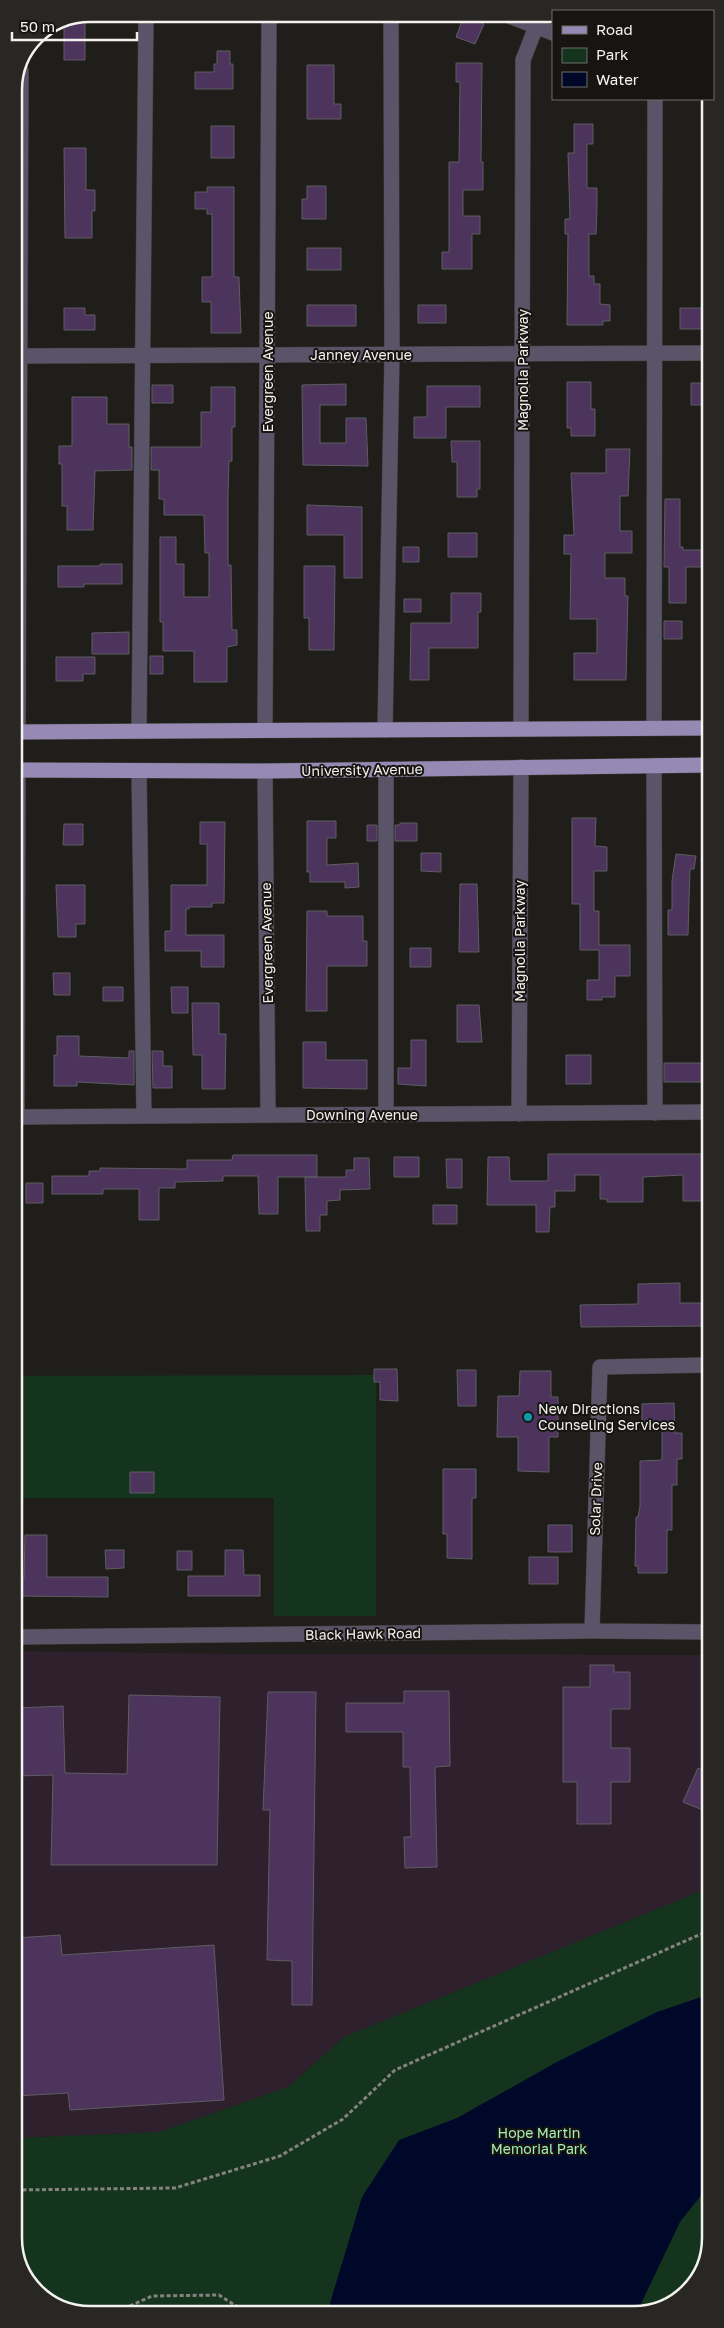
<svg xmlns="http://www.w3.org/2000/svg" width="724" height="2328" viewBox="0 0 724 2328" font-family="'Golos Text',sans-serif">
<style>
.industrial{fill:#2e202c}
.green{fill:#15341e}
.water{fill:#00082a}
.building{fill:#4c345d;stroke:#5f5d62}
.lines{fill:none;stroke-linecap:round;stroke-linejoin:round}
.minor-casing{stroke:#3d3c38;stroke-width:16}
.major-casing{stroke:#3d3c38;stroke-width:16}
.path{stroke:#848380;stroke-width:3;stroke-dasharray:4 2.5;stroke-linecap:butt}
.minor{stroke:#5a5468;stroke-width:15}
.major{stroke:#9689b3;stroke-width:15}
.culture-dot{fill:#0f9aa8;stroke:#161511;stroke-width:2}
.labels{text-anchor:middle;stroke-width:4;stroke-linejoin:round;paint-order:stroke}
.street-label{font-size:14px;fill:#f3f2ef;stroke:#161511}
.poi-label{font-size:14px;fill:#f3f2ef;stroke:#161511;text-anchor:start}
.park-label{font-size:14px;fill:#a5ecb5;stroke:#161511}
.rim{fill:none;stroke:#f3f2ef;stroke-width:2.5}
</style>
<rect width="100%" height="100%" fill="#1f1e1a"/>
<path class="industrial" d="M16,1651L245,1654L710,1655V1884L706,1889L344,2037L288,2087L159,2132L16,2138Z"/>
<path class="green" d="M376,1375V1616H274V1498H15V1376Z
M710,1884V2238L694,2284L653,2312L85,2314L40,2295L16,2257V2138L159,2132L288,2087L344,2037L706,1889Z"/>
<path class="water" d="M710,1994V2184L680,2222L637,2312L327,2313L362,2197L399,2140L457,2118L555,2063L657,2012Z"/>
<path class="building" d="M85,16V60H64V25Z
M464,16L484,24L475,44L456,37Z
M217,51H230V64H233V89H195V72H214V64H217Z
M456,63H482L481,162H483V190H463V216H480V234H472V269H442V252H449V162H459L460,82H456Z
M307,65H334V104H341V119H307Z
M574,124H593V144H587V188H597V209L596,234H589V276H594V284H600V304L610,305V321H603V325H567L568,234H565V219H570L568,153H574Z
M211,126H234V158H211Z
M64,148H86V190H95V211H92V238H65Z
M307,186H326V219H302V199H307Z
M207,187H234V277H239L241,333H211V302H202V277H212V214H207V209H195V192H207Z
M307,248H341V270H307Z
M307,305H356V326H307Z
M418,305H446V323H418Z
M64,308H85V315H95V330H64Z
M680,308H703V329H680Z
M567,382H591V409H595V436H571V428H567Z
M691,383H707L708,405H691Z
M346,384V405H320V443H346V418H366L368,466L303,465L302,385Z
M152,385H173V403H152Z
M427,386H480V407H446V438H414V417H427Z
M211,387H235V427H232V461H229L228,496V565H231L232,630H237V645L227,647V682H194V651H163V622H160V537H176V564H184V597H209V553H205L204,515H164V499H159V470H151V447H201V412H211Z
M72,397H107V424H129V447H132V470L95,471L93,530H67V506H62V464H59V446H72Z
M451,441H480V489H477V497H457V462H452Z
M606,449H630L628,496H620V531H632V553H605V578H625V596H628L626,680H574V653H597V619H570L571,554H564V535H574L571,473H606Z
M665,499H680V547H683V550H708V567H686V603H669V567H664Z
M307,505L362,507V578H344V535H307Z
M448,533H477V557H448Z
M403,547H419V562H403Z
M100,564H122V584H84V587H58V566H100Z
M304,566H335L334,650H309V618H304Z
M451,593H481V612H478V648H429V680H410L411,623H451Z
M404,599H421V612H404Z
M664,621H682V639H664Z
M129,632V654H92V633Z
M150,656H163V674H150Z
M56,657H95V674H83V681H56Z
M572,818H596L595,846L607,847V871H594V911H599V945H630V976H615V997H602V1000H587V980H599V950H580V904H572Z
M307,821H336V838H327V865L358,863L359,887L345,888V882H310V872H307Z
M200,822H225L224,903H212V907H189V909H186V935H224V967H201V951H165V931H171V885H207V844H200Z
M400,823H417V841H395V825H400Z
M64,824H83V845H63Z
M367,825H377V841H367Z
M421,853H441V872L421,871Z
M676,854L696,856L694,869H690L688,935H668V910H672V881Z
M460,884H477L479,952H459Z
M56,885H85V924H76V937H58Z
M307,911H327V916H363V941H367V966H327V1011H306Z
M410,948H431V967H410Z
M53,973H70V995H54Z
M103,987H123V1001H103Z
M171,987H188V1013H172Z
M192,1003H219V1034H226L225,1089H202V1055H193Z
M457,1005H479L482,1042H457Z
M57,1036H79V1056L129,1058V1051H134V1085L77,1082V1086H54V1055H57Z
M411,1040H426V1086L398,1084V1068H411Z
M303,1042H326V1060H367V1089L303,1088Z
M152,1051H163V1066H172V1088H153Z
M566,1055H591V1084H566Z
M664,1063H709V1082H664Z
M548,1154H709V1177H705V1201H683V1175L643,1177V1202H607V1199H600V1175H575V1191H555V1207H550L549,1232H536V1205H487L488,1157H509L510,1181H548Z
M233,1155H317V1177H278V1214H259L258,1176H223V1181L175,1182V1188H159V1220H139V1189H103V1194H52V1176H89V1171H100V1168L187,1169V1160H232Z
M394,1157H419V1177H394Z
M354,1158H369L370,1189L340,1190V1200L327,1201V1215H320V1231H306L305,1177H346V1170H354Z
M446,1159H462V1188H447Z
M26,1183H43V1203H26Z
M433,1205H457V1224H433Z
M680,1283V1303H709V1326L581,1327L580,1305L638,1304V1284Z
M374,1369H397L398,1401L380,1400V1382H374Z
M457,1370H476V1406H458Z
M520,1371H551V1397H558V1437H549V1472L518,1471V1437H497L498,1396H519Z
M674,1403L675,1433H682V1459H677V1485H672V1530H667V1573H638V1566H635L636,1517H638L640,1506V1461L662,1460V1428H642V1404Z
M443,1469H476V1498H472V1559L447,1558V1534H443Z
M130,1472H154V1493H130Z
M548,1525H572V1552H548Z
M25,1535H47V1577H108V1597L16,1596V1578H24Z
M105,1550H124V1568L106,1569Z
M225,1550H243L244,1575H260V1596H188V1576H225Z
M177,1551H192V1570H177Z
M529,1557H558V1584H529Z
M590,1665H614V1672H630V1709H611V1748H630V1782H611V1824H577V1782H563V1687H590Z
M404,1691H449L450,1766L435,1767L437,1867L405,1868L404,1837H411L410,1767H403V1732H346V1703H404Z
M268,1692H316L312,2005H292V1961L267,1960L270,1810H263Z
M129,1695L220,1697L217,1865H51L53,1775L16,1776V1708L63,1706L65,1773L127,1774Z
M698,1768L710,1773V1813L683,1802Z
M60,1935L62,1955L214,1945L224,2100L70,2110L68,2093L16,2096V1938Z"/>
<g class="lines">
<g class="minor-casing">
<path id="minor" d="M504,14L553,33
M14,356L708,353
M654,728L655,99
M521,729L523,60L541,14
M265,730L269,14
M385,730L392,355L391,14
M139,731L146,14
M18,732L21,71
M654,766L655,1113
M386,769V1115
M139,771L144,1116
M265,771L268,1115
M519,1114L521,767
M15,1117L709,1112
M17,1117L18,770
M592,1631L600,1367L709,1365
M16,1637L592,1631L710,1632"/>
</g>
<g class="major-casing">
<path id="major" d="M15,732L708,728
M15,770L265,771L709,765"/>
</g>
<path class="path" d="M16,2190L175,2188L280,2156L343,2119L395,2070L710,1930
M112,2314L152,2296L219,2295L247,2313"/>
<use href="#minor" class="minor"/>
<use href="#major" class="major"/>
</g>
<circle class="culture-dot" cx="528" cy="1417" r="5"/>
<g class="labels">
<g class="street-label">
<text x="361" y="360">Janney Avenue</text>
<text transform="translate(523 370) rotate(-90)" y="5">Magnolia Parkway</text>
<text transform="translate(268 372) rotate(-90)" y="5">Evergreen Avenue</text>
<text transform="translate(362 770) rotate(-1)" y="5">University Avenue</text>
<text transform="translate(520 941) rotate(-90)" y="5">Magnolia Parkway</text>
<text transform="translate(267 943) rotate(-91)" y="5">Evergreen Avenue</text>
<text x="362" y="1120">Downing Avenue</text>
<text transform="translate(596 1499) rotate(-88)" y="5">Solar Drive</text>
<text transform="translate(363 1634) rotate(-1)" y="5">Black Hawk Road</text>
</g>
<g class="poi-label">
<text x="538" y="1414">New Directions<tspan x="538" dy="16">Counseling Services</tspan></text>
</g>
<g class="park-label">
<text x="539" y="2138">Hope Martin<tspan x="539" dy="16">Memorial Park</tspan></text>
</g>
</g>
<path d="M0 0H724V2328H0ZM90 22H634A68 68 0 0 1 702 90V2238A68 68 0 0 1 634 2306H90A68 68 0 0 1 22 2238V90A68 68 0 0 1 90 22Z" fill="#282723" fill-rule="evenodd"/>
<path class="rim" d="M90 22H634A68 68 0 0 1 702 90V2238A68 68 0 0 1 634 2306H90A68 68 0 0 1 22 2238V90A68 68 0 0 1 90 22Z"/>
<rect x="552" y="10" width="162" height="90" fill="#161511" stroke="#6e6d6a"/>
<rect x="562" y="26" width="25" height="8" fill="#9689b3" stroke="#6e6d6a"/>
<text x="596" y="35" font-size="15" fill="#f3f2ef">Road</text>
<rect x="562" y="48" width="25" height="15" fill="#15341e" stroke="#6e6d6a"/>
<text x="596" y="60" font-size="15" fill="#f3f2ef">Park</text>
<rect x="562" y="72" width="25" height="15" fill="#00082a" stroke="#6e6d6a"/>
<text x="596" y="85" font-size="15" fill="#f3f2ef">Water</text>
<path d="M12 32v8h125v-8" fill="none" stroke="#f3f2ef" stroke-width="2.5"/>
<text x="20" y="32" font-size="15" fill="#f3f2ef" stroke="#161511" stroke-width="4" paint-order="stroke">50 m</text>
</svg>
